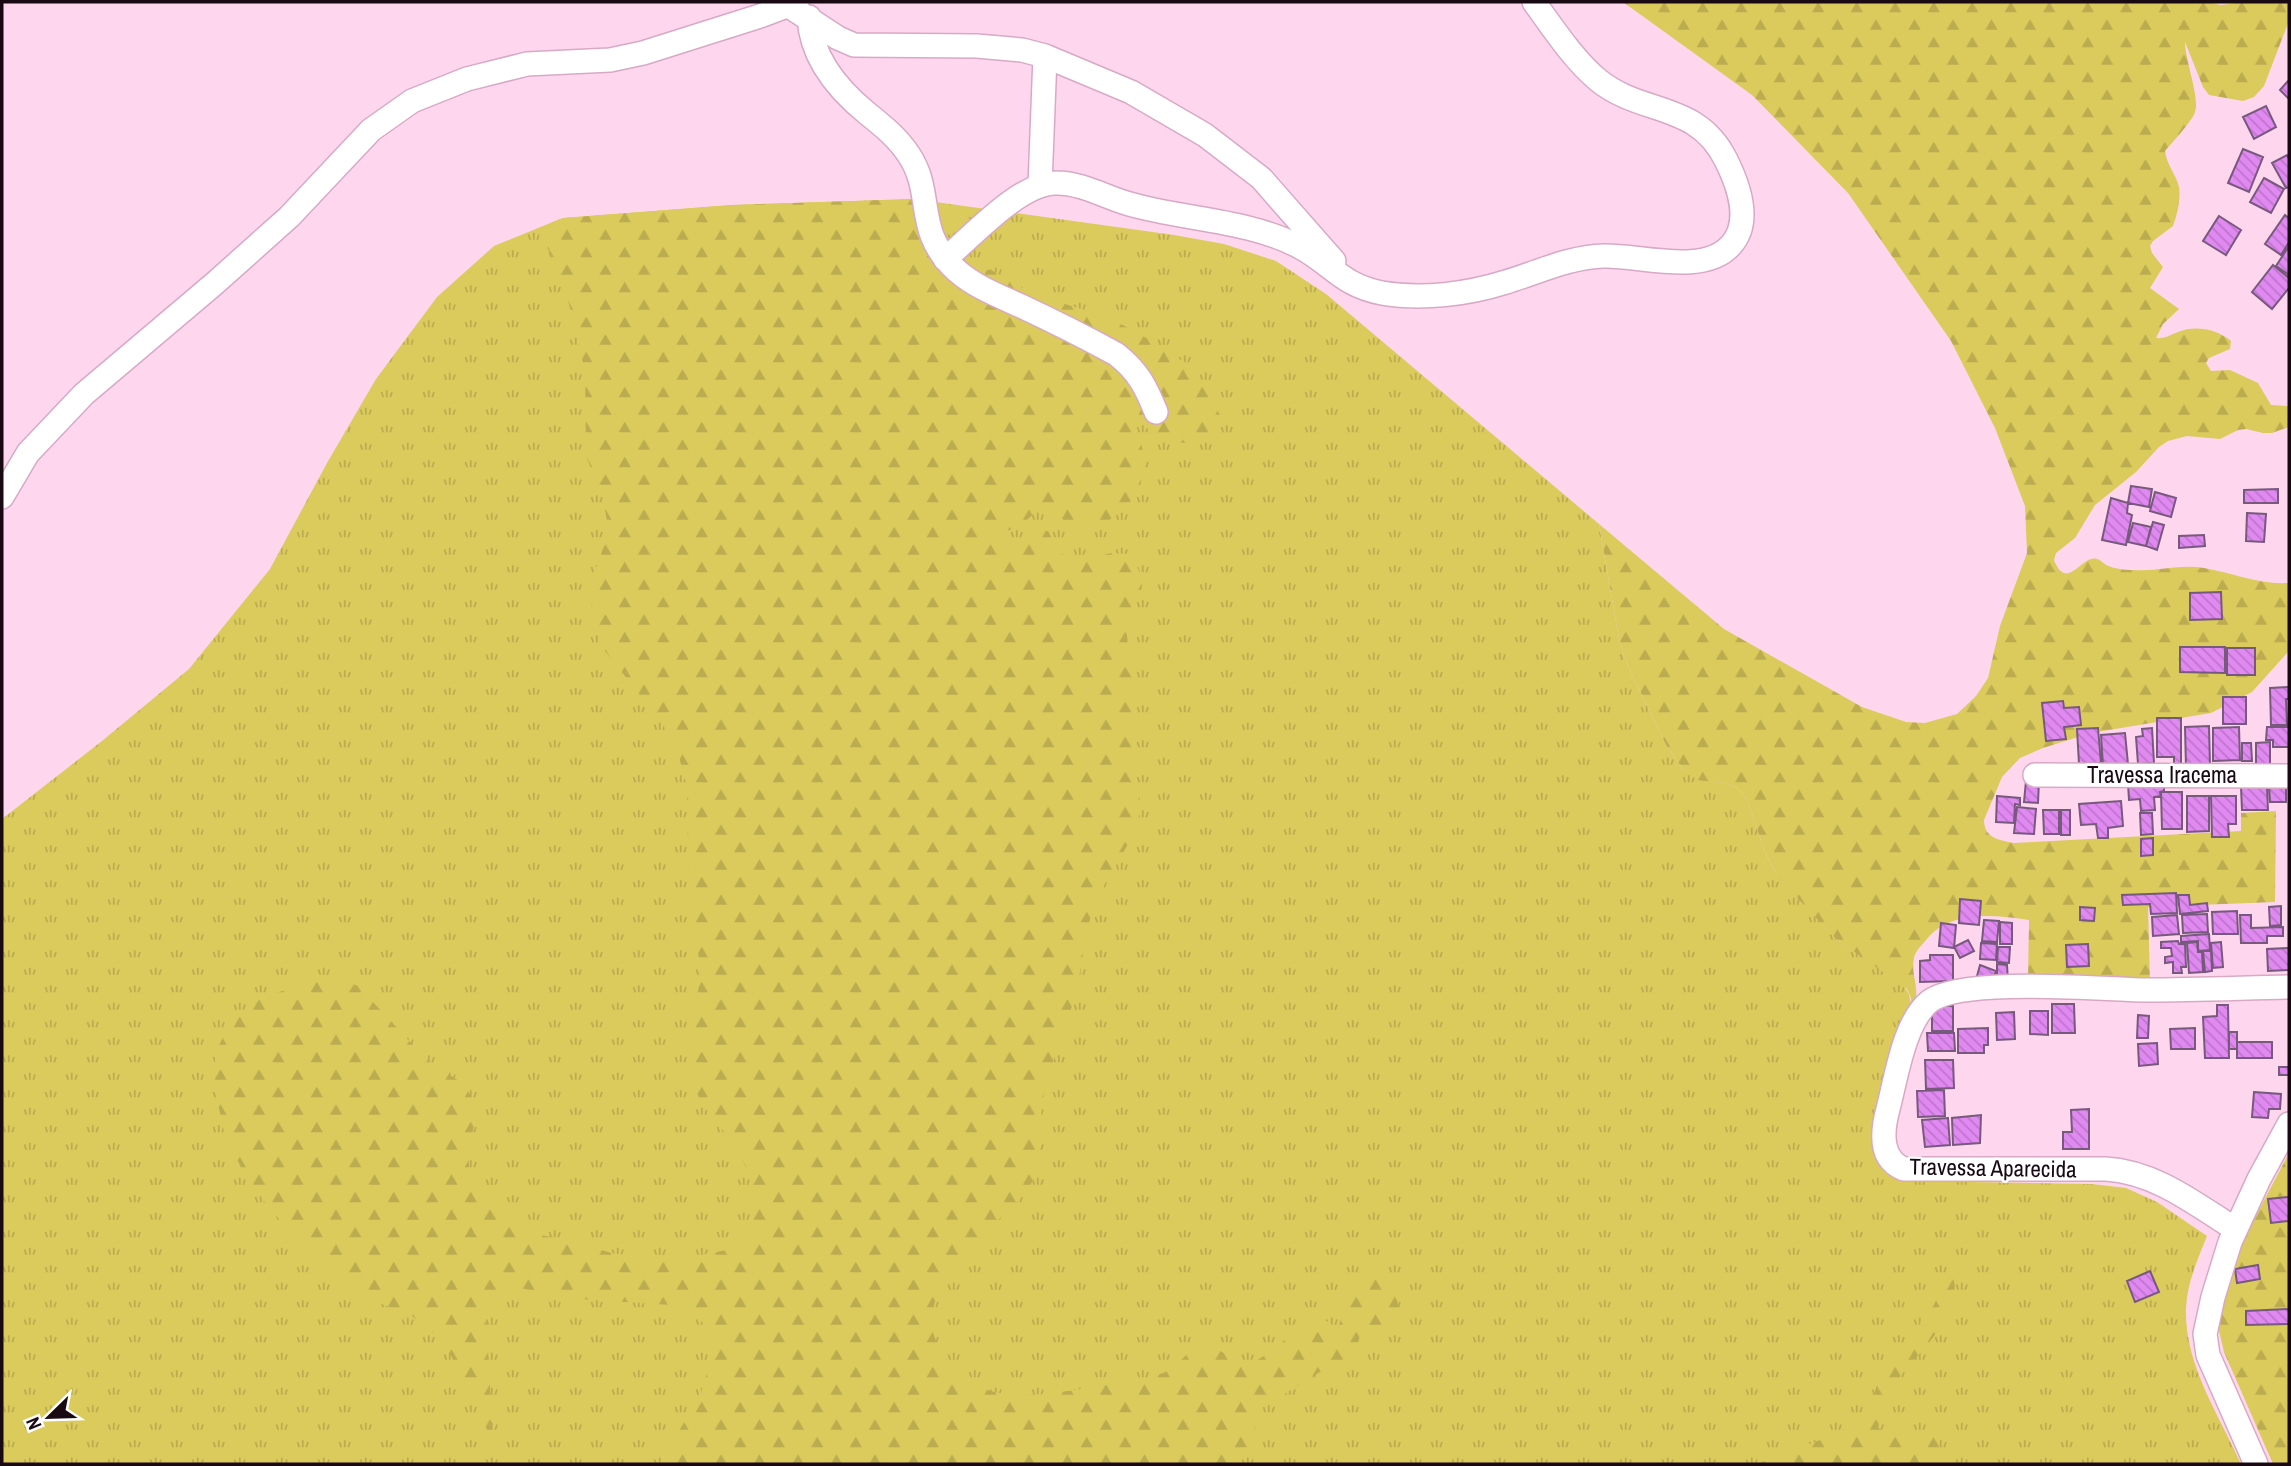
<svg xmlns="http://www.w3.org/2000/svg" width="2291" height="1466" viewBox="0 0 2291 1466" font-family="'Archivo Narrow',sans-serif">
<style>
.grass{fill:url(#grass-tufts)}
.forest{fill:url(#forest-firs)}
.building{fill:url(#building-back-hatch);stroke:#77597d;stroke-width:2}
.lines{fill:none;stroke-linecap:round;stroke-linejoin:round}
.minor-casing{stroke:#d8a9c6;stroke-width:26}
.minor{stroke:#fff;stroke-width:23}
.labels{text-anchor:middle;stroke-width:5;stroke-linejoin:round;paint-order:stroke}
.street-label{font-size:23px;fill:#180913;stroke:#fff}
</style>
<defs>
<pattern id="grass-tufts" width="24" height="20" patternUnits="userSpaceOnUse" patternTransform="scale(1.75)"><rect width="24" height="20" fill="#dbca5c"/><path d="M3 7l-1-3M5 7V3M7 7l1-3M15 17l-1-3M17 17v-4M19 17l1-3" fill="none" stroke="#bbac4f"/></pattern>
<pattern id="forest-firs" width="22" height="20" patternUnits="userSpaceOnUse" patternTransform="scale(1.75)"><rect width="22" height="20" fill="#dbca5c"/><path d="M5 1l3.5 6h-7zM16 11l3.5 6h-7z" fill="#bbac4f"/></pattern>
<pattern id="building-back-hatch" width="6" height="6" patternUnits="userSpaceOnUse" patternTransform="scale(1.75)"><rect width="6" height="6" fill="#e089f1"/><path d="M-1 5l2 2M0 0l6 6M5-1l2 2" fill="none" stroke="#bf75ce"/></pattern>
</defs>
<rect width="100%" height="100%" fill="#fed7ef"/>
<path class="grass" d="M914,199L1174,235L1224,244L1276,261L1326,294L1599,524L1619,639L1627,664L1666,745L1682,768L1697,779L1724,783L1737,788L1747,799L1764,850L1774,870L1835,938L1899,982C1910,991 1911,998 1911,1012L1875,1151C1878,1172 1890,1179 1910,1181L2092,1184L2126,1188L2157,1202L2207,1236C2198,1259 2187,1283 2186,1308C2184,1364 2219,1415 2241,1464H2V819L102,741L189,669L270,569L327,463L376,379L437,297L494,246L563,218L732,205Z"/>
<path class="forest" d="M1623,2H2207L2221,5L2244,2H2289V21L2264,86L2254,97L2243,101L2209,95L2203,87L2185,42C2185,60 2200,97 2195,112C2193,120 2172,143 2165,151C2167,166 2176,174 2179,187C2181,198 2177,216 2173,226L2153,241L2150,246L2152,253L2163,267L2150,288L2179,309L2163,324L2156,338C2165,339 2170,335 2178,332C2195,325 2217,329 2231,341L2230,349L2209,358L2206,363L2211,371L2230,370L2258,383L2271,405L2289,406V427L2272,433H2263L2246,429L2238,430L2220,439L2187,436L2168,441L2159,447L2136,472L2095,505L2075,538L2056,553L2054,560C2067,593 2082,554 2097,559C2101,560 2103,563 2106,565C2114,569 2125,570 2133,570C2157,572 2180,564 2204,568C2233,573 2259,585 2289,583V651L2252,692L2211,713L2091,733L2043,748L2020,758L2002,777L1984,820C1984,838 1999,840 2014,843L2241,831V813L2276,811L2275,902L2148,907L2150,981L2028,979L2029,920C1994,915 1951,909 1926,940C1922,945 1915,951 1914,958C1910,979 1923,988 1911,1012V998L1907,989L1835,938L1789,889L1774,870L1764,850L1747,799L1737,788L1724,783L1697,780L1682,768L1666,745L1627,664L1619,639L1599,524L1724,629L1862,707L1906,722L1925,723L1957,714L1976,696L1988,678L2000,626L2027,553L2025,506L1995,428L1951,341L1848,193L1752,95Z
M914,199L943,239L975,266L993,271L1035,295L1108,317L1161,346L1184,362L1198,375L1222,419L1220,436C1209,442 1201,443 1188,443C1150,443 1150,429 1127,404L1137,428L1145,459L1140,488L1125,509L1105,523L1079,524L1065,521L1053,511L1038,510C1015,530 1017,532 987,530C1006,554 1018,551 1037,530L1048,531L1059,552L1071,560L1082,561L1111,553L1128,554C1161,594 1125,598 1127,635C1128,653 1133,671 1135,689C1137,713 1132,737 1134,761C1135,780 1143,796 1139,815C1132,847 1105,877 1094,907C1083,936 1083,966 1075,995C1066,1030 1050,1063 1043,1099C1038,1125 1045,1158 1032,1182C1019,1205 996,1220 978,1239C958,1259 936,1286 932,1315C928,1341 953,1372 974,1384C1007,1404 1062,1392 1098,1386C1120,1382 1141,1382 1163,1373C1177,1368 1187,1349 1202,1347C1216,1345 1234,1360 1246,1365C1279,1353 1288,1326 1327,1321L1338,1330C1346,1299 1350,1286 1382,1278C1400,1291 1400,1305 1395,1325L1387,1329L1360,1335L1355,1356L1344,1364L1320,1372L1258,1410C1256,1419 1256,1430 1252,1439C1248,1449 1239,1452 1241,1464H659L700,1396L711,1360L709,1328L695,1316L671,1305L565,1298L516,1287L498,1296L486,1314L493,1444L462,1372L439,1338L412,1316L359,1295L296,1239L267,1205L243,1172L224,1131L215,1090V1053L231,1022L260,999L313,980L337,978L358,986L427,1060L465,1085L473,1101L474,1126L468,1152L470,1179L481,1202L523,1232L573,1241L611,1253L647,1258L682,1259L741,1247L754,1235L753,1183L737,1148L705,1108L691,1083L687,1052L701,974L688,878L687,787L678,753L662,723L598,642L600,629L584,586L599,563L608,527L603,498L586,456L585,372L573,318L561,277L552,256L536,229L563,218L732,205Z
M2289,1153V1464H2273L2224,1352L2219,1331V1306L2243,1240Z
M1951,1268C1971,1321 1902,1360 1884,1402C1881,1410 1880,1420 1877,1428C1896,1434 1901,1443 1920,1432L1932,1435L1940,1448L1938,1464H1757L1836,1434L1862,1417L1870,1408L1879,1378L1907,1339L1934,1305Z"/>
<path class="building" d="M2289,80V96L2288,98L2280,90Z
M2266,106L2276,127L2254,139L2243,117Z
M2243,149L2263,157L2249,192L2228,183Z
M2287,155L2289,159V187L2286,188L2272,163Z
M2264,178L2284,189L2271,213L2250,202Z
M2285,215L2289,218V242L2281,255L2265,244Z
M2219,216L2241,230L2226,255L2203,241Z
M2289,246V275L2276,266Z
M2273,265L2289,278V288L2272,309L2252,292Z
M2131,486L2152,489L2149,507L2128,503Z
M2278,489V503H2244V490Z
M2155,492L2176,498L2171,517L2150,511Z
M2111,498L2128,503L2127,513L2132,515L2126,545L2102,540Z
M2247,513L2266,514L2264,542L2246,541Z
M2153,522L2164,525L2157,550L2146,546Z
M2133,523L2151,527L2146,546L2128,542Z
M2204,535L2205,546L2179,548V536Z
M2221,592L2222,619L2190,620V593Z
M2180,647H2225V673L2180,672Z
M2227,648H2255V675H2227Z
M2289,687V699H2286L2287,725H2271L2270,688Z
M2223,697H2246V724H2223Z
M2063,701L2064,708L2079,707L2081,725L2064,727L2066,739L2046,741L2042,703Z
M2157,718H2181V766H2174V757H2157Z
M2209,726L2210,766L2186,767L2185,727Z
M2239,727L2240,760L2213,761V728Z
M2267,727H2289V747H2273V740H2266Z
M2098,728L2101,763L2079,764L2077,729Z
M2152,728L2154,763L2138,764L2136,737L2143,736L2142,729Z
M2125,733L2128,764L2103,766L2101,735Z
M2270,742V766H2256V743Z
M2242,743H2251L2252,761H2242Z
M2026,781H2039L2038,803L2024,802Z
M2164,782V791L2160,792L2161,796L2154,797L2155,810L2141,811L2140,799L2129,800L2128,784Z
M2269,786H2286V802H2270Z
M2241,787H2267L2268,810H2242Z
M2161,792H2182V829H2162Z
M1997,796L2020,798V805L2015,804L2014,823L1996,822Z
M2187,796H2209V831L2187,832Z
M2211,796H2236V824H2228L2229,837H2212Z
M2121,801L2123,826L2108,828V838H2098L2096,824L2081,825L2079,804Z
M2017,807L2036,809L2034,834L2014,833Z
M2043,810H2059V834H2044Z
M2061,810H2070V835H2061Z
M2140,813H2152L2153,834L2141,835Z
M2153,838V855L2141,856V839Z
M2176,893L2177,913L2151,914L2150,904L2123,905L2122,895Z
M2178,895H2189L2190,905L2207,903L2208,911L2180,914Z
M1960,899L1981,901L1979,925L1959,923Z
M2281,906V925L2270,926L2269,907Z
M2080,907L2095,908L2094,921L2080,920Z
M2237,911L2238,934H2213L2212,912Z
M2207,914L2208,932L2183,933L2182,915Z
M2177,915L2179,934L2153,936L2152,917Z
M2240,915H2251V928L2283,927V936H2267V943H2241Z
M1984,920L1999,921L1997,942L1982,941Z
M2000,922L2012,923V944H2000Z
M1941,923L1956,925L1954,948L1939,946Z
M2209,934L2210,950L2198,951V941L2181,942V936Z
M1968,940L1974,951L1960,958L1954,947Z
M2178,941L2179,944H2185L2186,967H2181L2182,973H2173V962L2165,963V957L2172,956L2171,948H2161V942Z
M2197,942L2198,952H2202L2203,972L2189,973L2187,943Z
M2221,942L2223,967L2213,968L2211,943Z
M1981,943L1997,944L1996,960L1980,959Z
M2088,944L2089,966L2067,967L2066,945Z
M1998,947H2010L2009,963L1997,962Z
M2289,948V970L2268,971L2267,949Z
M2203,951H2211L2212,971L2205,972Z
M1930,955H1953V981L1920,982V961L1930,960Z
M1997,964L2007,965L2008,981H1997Z
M1980,965L1996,971L1992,981L1977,976Z
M2052,1004H2074L2075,1033H2052Z
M2217,1005H2228L2229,1058H2205L2203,1017L2217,1016Z
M1932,1006H1953V1031H1932Z
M2030,1011H2048V1035L2030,1034Z
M2014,1012L2015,1039L1997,1040L1996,1013Z
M2138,1015L2149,1016L2148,1038H2137Z
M1988,1028V1045H1984V1053H1958V1029Z
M2195,1028V1049H2171L2170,1029Z
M2229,1032H2237V1049H2229Z
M1927,1033H1954L1955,1051H1928Z
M2237,1042H2272V1058H2237Z
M2157,1043L2158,1064L2139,1066L2138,1044Z
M1925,1060H1953L1954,1088L1926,1089Z
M2279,1067H2289V1075H2279Z
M1944,1090L1945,1116L1918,1117L1917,1091Z
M2254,1092L2281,1094L2280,1109H2269L2268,1118L2252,1117Z
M2089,1109V1149H2063V1132H2072L2071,1110Z
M1981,1115L1980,1143L1953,1145L1952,1118Z
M1948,1118L1950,1145L1925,1147L1922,1120Z
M2289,1197V1221L2271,1223L2268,1199Z
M2258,1265L2260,1279L2237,1283L2235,1269Z
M2150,1271L2159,1292L2135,1302L2127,1281Z
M2289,1309V1324L2246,1325V1311Z"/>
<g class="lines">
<g class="minor-casing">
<path id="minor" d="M789,6L838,38L854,45L977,46L1022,50L1045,56L1131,92L1205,135L1261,178L1334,261
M809,17C811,58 837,89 868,114C883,126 898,138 909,155C935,194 913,230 956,270C975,287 999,296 1021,306C1053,321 1085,337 1116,354C1138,371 1146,387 1156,412
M1040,185L1045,56
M945,259C973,236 1020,182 1057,183C1081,183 1103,196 1126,203C1182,220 1247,219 1300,247C1332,264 1341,285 1382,293C1422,300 1468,294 1506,282C1539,272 1569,257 1604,256C1640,255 1704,276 1731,245C1752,222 1738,184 1726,160C1697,101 1642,116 1598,80C1573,59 1553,28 1534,2
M2,497L28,453L84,394L214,284L289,217L371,130L412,101L467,79L527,64L610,60L643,53L760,16L797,2
M2035,775L2289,776
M2235,1229C2194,1203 2155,1172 2106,1169H1904C1879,1159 1882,1131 1888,1109C1896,1079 1904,1021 1930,1001C1962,977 2100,989 2146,990C2193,990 2241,988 2289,987
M2256,1464L2208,1355L2205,1334L2213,1297L2230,1242L2259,1179L2289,1124"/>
</g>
<use href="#minor" class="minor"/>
</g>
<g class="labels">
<g class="street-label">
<text x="2162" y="783">Travessa Iracema</text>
<text transform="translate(1993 1168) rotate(1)" y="8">Travessa Aparecida</text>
</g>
</g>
<rect width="2291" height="1466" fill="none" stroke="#180913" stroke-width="7"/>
<g transform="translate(49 1417) rotate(247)" stroke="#ffffff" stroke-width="5" paint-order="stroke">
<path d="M0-5L12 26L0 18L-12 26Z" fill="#180913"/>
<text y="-10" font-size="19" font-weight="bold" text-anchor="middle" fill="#180913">N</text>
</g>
</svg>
